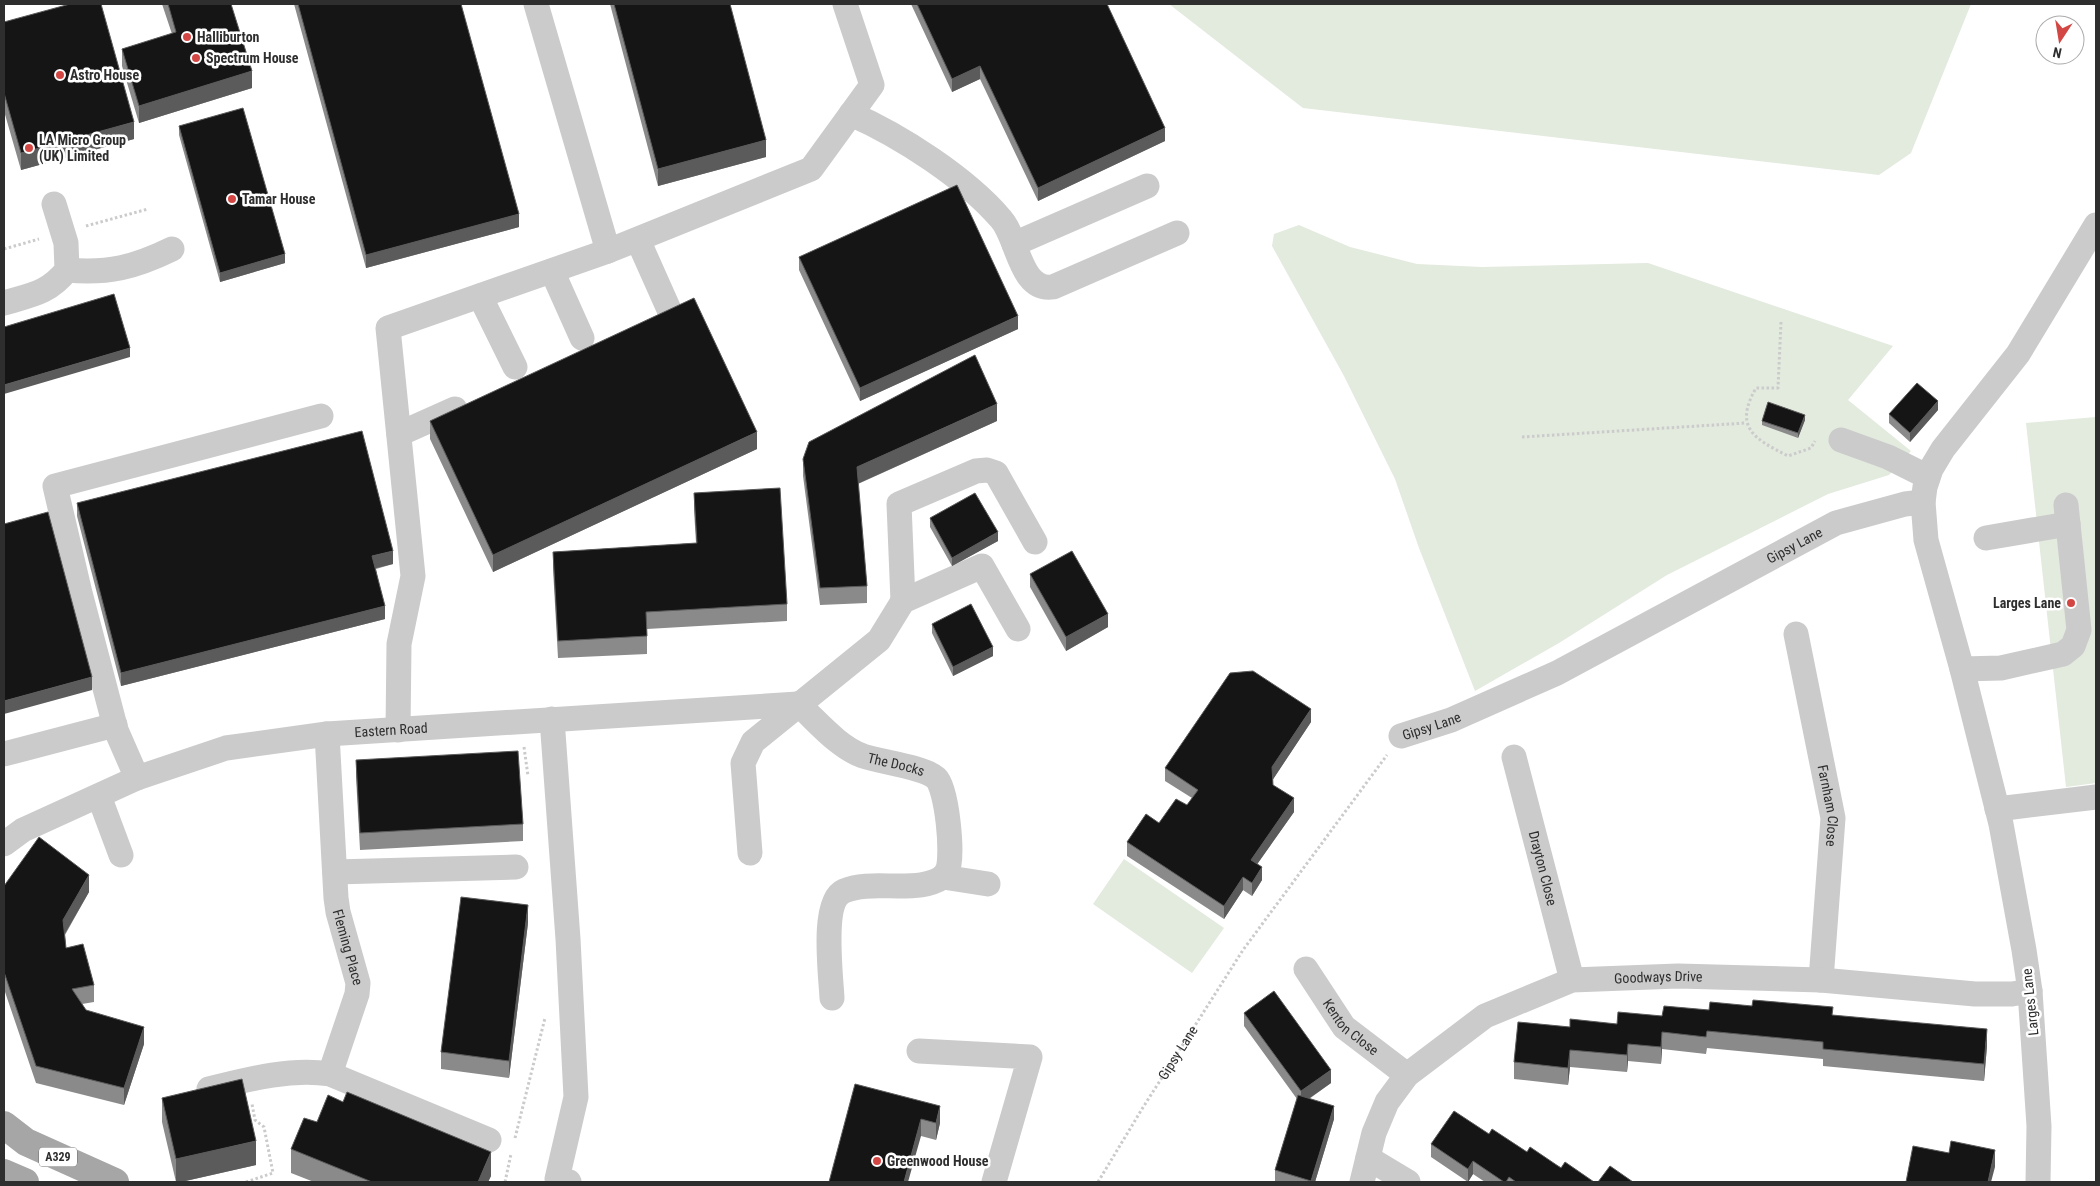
<svg xmlns="http://www.w3.org/2000/svg" width="2100" height="1186" viewBox="0 0 2100 1186" font-family="'Roboto Condensed',sans-serif">
<style>
.green{fill:#e3eade}
.lines{fill:none;stroke-linecap:round;stroke-linejoin:round}
.path{stroke:#cbcbcb;stroke-width:3;stroke-dasharray:2.5 2.5;stroke-linecap:butt}
.minor{stroke:#cbcbcb;stroke-width:25}
.major{stroke:#a6a6a6;stroke-width:28}
.wall{fill:#8a8a8a}
.shaded-wall{fill:#5b5b5b}
.building{fill:#151515;stroke:#5b5b5b}
.poi-dot{fill:#d24744;stroke:#fff;stroke-width:2}
.labels{text-anchor:middle;stroke-width:5;stroke-linejoin:round;paint-order:stroke}
.shield{fill:#fff;stroke:#6d6d6d;stroke-width:1}
.shield-label{font-size:12px;font-weight:bold;fill:#2e2e2e}
.poi-label{font-size:14px;font-weight:bold;fill:#2e2e2e;stroke:#fff;text-anchor:start}
.street-label{font-size:14px;fill:#2e2e2e;stroke:#fff}
</style>
<rect width="100%" height="100%" fill="#fff"/>
<path class="green" d="M1169,4H1971L1911,153L1879,175L1303,108Z
M1299,225L1350,247L1417,264L1482,267L1648,263L1893,346L1848,400L1911,451L1889,475L1828,494L1667,575L1559,643L1475,691L1419,548L1395,479L1344,376L1272,246L1274,234Z
M2096,417V783L2066,787L2026,423Z
M1124,859L1224,928L1192,973L1093,904Z"/>
<g class="lines">
<g class="path">
<path d="M86,226L148,209"/>
<path d="M4,249L39,239"/>
<path d="M1781,322L1778,388H1756C1733,428 1755,439 1788,456L1811,448L1815,441"/>
<path d="M1522,437L1746,423"/>
<path d="M524,747L528,776"/>
<path d="M515,1138L545,1018"/>
<path d="M246,1182L273,1173L264,1127L255,1120L252,1104"/>
<path d="M505,1182L511,1154"/>
<path id="s1" d="M1098,1182L1142,1109L1243,950L1387,755"/>
</g>
<g class="minor">
<path d="M536,4L608,251"/>
<path d="M851,114C901,136 966,178 1001,219C1018,238 1020,292 1053,287L1177,233"/>
<path d="M638,240L671,314"/>
<path d="M1014,244L1147,186"/>
<path d="M67,270C108,274 135,267 172,249"/>
<path d="M552,271L582,338"/>
<path d="M480,296L515,367"/>
<path d="M4,303C31,295 49,293 67,270L66,243L54,204"/>
<path d="M399,434L455,409"/>
<path d="M1841,440L1888,457L1928,477"/>
<path d="M1986,538L2068,524"/>
<path d="M903,601L899,504L976,471L987,470L996,473L1035,542"/>
<path id="s2" d="M1796,634L1833,818L1821,980"/>
<path d="M1962,669L2001,668L2063,654L2073,646L2079,630L2066,505"/>
<path id="s3" d="M798,704C818,722 838,747 863,756C881,762 924,767 936,778C947,788 954,858 947,871C946,874 944,875 943,877"/>
<path d="M552,719L568,939L576,1097L557,1179L569,1182"/>
<path d="M398,730L399,644L413,576L388,328L608,251L811,169L872,85L845,4"/>
<path id="s4" d="M327,734L336,898L338,912L358,983L357,994L330,1074"/>
<path id="s5" d="M1401,736L1451,720L1557,673L1836,523L1905,504L1923,502"/>
<path d="M4,754L115,725"/>
<path id="s6" d="M1514,757L1572,980"/>
<path d="M137,778L116,730L80,593L55,486L321,416"/>
<path d="M99,796L121,855"/>
<path d="M1997,809L2096,797"/>
<path id="s7" d="M4,844L23,830L137,778L226,748L327,734L798,704"/>
<path d="M750,853L743,763L753,742L879,640L903,601L982,566L1018,629"/>
<path d="M335,872L516,867"/>
<path id="s8" d="M1306,969L1344,1027L1407,1075"/>
<path d="M832,998C831,976 821,901 844,891C860,884 881,886 898,886C914,886 929,886 943,877L988,884"/>
<path d="M919,1051L1030,1057L994,1182"/>
<path d="M209,1089C249,1079 290,1068 330,1074L489,1140"/>
<path d="M1368,1158L1408,1182"/>
<path id="s9" d="M1362,1182L1374,1133L1387,1102L1407,1075L1485,1016L1572,980L1678,976L1821,980L1975,994H2012L2030,991"/>
<path d="M2038,1182L2039,1126L2030,991L2024,950L2001,824L1962,669L1926,540L1923,502L1925,487L1931,469L1943,449L2018,354L2096,225"/>
</g>
<path class="major" d="M4,1125L26,1142L115,1182
M4,1173L25,1182"/>
</g>
<path class="wall" d="M162,4H231L252,88L139,123L122,66V49L172,34Z
M294,4H461L519,227L366,268Z
M610,4H730L766,157L658,186Z
M911,4H1107L1165,141L1038,201L980,79L952,92Z
M4,22L134,139L21,170L4,111Z
M179,126L285,263L220,282L179,135Z
M799,257L1018,329L860,401L799,270Z
M1938,410L1910,442L1889,423V414Z
M1805,420L1798,438L1762,425V421Z
M430,421L757,449L493,572L430,439Z
M997,421L858,484L867,586V603L820,605L803,476V459Z
M694,493L787,604V621L647,629V654L558,658L553,569V552L696,543L694,510Z
M77,503L393,564L376,569L385,619L121,686L77,516Z
M930,518L998,541L952,566L930,527Z
M1030,574L1108,627L1066,651L1030,587Z
M932,624L993,656L953,676L932,633Z
M1311,722L1273,779V785L1294,812L1257,864L1262,880L1252,896L1243,890L1224,919L1127,856V842L1187,805L1192,798L1165,781V768Z
M356,760L523,824V841L360,850L356,777Z
M4,886L89,892L65,935L66,948L94,985V1002L82,1004L86,1010L144,1044L124,1105L36,1083L4,989Z
M528,923L509,1078L441,1069V1052Z
M1709,1010L1833,1015L1987,1046L1984,1081L1823,1066V1059L1707,1048L1706,1054L1662,1049L1661,1064L1628,1061L1627,1072L1570,1067L1568,1085L1514,1079V1062L1570,1027L1617,1024L1662,1016Z
M1244,1013L1331,1083L1309,1099L1334,1119L1315,1182H1275V1170L1297,1099L1244,1026Z
M855,1084L940,1123L936,1140L921,1136Z
M162,1098L256,1165L181,1182H176L162,1122Z
M317,1122L491,1176L488,1182H314L291,1173V1149Z
M1489,1134L1527,1152L1594,1182H1485L1473,1174L1468,1182L1431,1157V1144Z"/>
<path class="shaded-wall" d="M980,66V79L952,92V79Z
M252,71V88L139,123V106Z
M134,122V139L21,170V153Z
M1165,128V141L1038,201V188Z
M766,140V157L658,186V169Z
M519,214V227L366,268V255Z
M285,254V263L220,282V273Z
M4,293H5V302H4Z
M1018,316V329L860,401V388Z
M130,348V357L4,394V385Z
M1938,401V410L1910,442V433Z
M997,404V421L857,484V467Z
M1805,415V420L1798,438V433Z
M757,432V449L493,572V555Z
M998,532V541L952,566V558Z
M393,551V564L372,569V556Z
M385,606V619L121,686V673Z
M1108,614V627L1066,651V637Z
M993,647V656L953,676V667Z
M92,677V690L4,714V701Z
M1311,709V722L1272,781V767Z
M1294,798V812L1251,873V860Z
M1262,867V880L1252,896V883Z
M89,875V892L63,937V920Z
M1243,877V890L1224,919V906Z
M528,905V923L509,1078V1061Z
M144,1027V1044L124,1105V1088Z
M1987,1029V1046L1984,1081V1064Z
M1662,1032V1049L1661,1064V1047Z
M1628,1044V1061L1627,1072V1055Z
M1570,1050V1067L1568,1085V1068Z
M1331,1070V1083L1301,1104V1091Z
M940,1106V1123L936,1140V1123Z
M1334,1106V1119L1315,1182H1311Z
M921,1119V1136L908,1182H904Z
M256,1141V1165L181,1182H176V1159Z
M1995,1150V1167L1991,1182H1988Z
M491,1152V1176L488,1182H478Z
M1473,1161V1174L1468,1182V1169Z"/>
<path class="building" d="M70,4H101L134,122L21,153L4,93V22Z
M168,4H231L252,71L139,106L122,49L176,32Z
M298,4H461L519,214L366,255Z
M614,4H730L766,140L658,169Z
M917,4H1107L1165,128L1038,188L980,66L952,79Z
M243,108L285,254L220,273L179,126Z
M957,185L1018,316L860,388L799,257Z
M114,294L130,348L4,385V327Z
M694,298L757,432L493,555L430,421Z
M975,355L997,404L857,467L867,586L820,588L803,459L809,442Z
M1917,383L1938,401L1910,433L1889,414Z
M1768,402L1805,415L1798,433L1762,421Z
M362,431L393,551L372,556L385,606L121,673L77,503Z
M780,488L787,604L646,612L647,636L558,641L553,552L697,543L694,493Z
M975,493L998,532L952,558L930,518Z
M48,512L92,677L4,701V524Z
M1072,551L1108,614L1066,637L1030,574Z
M971,604L993,647L953,667L932,624Z
M1253,671L1311,709L1272,767L1273,785L1294,798L1251,860L1262,867L1252,883L1243,877L1224,906L1127,842L1146,814L1159,823L1176,799L1187,805L1198,790L1165,768L1230,673Z
M518,751L523,824L360,833L356,760Z
M39,837L89,875L63,920L66,948L83,944L94,985L72,989L86,1010L144,1027L124,1088L36,1066L4,972V886Z
M461,897L528,905L509,1061L441,1052Z
M1274,991L1331,1070L1301,1091L1244,1013Z
M1753,1000L1833,1007L1832,1015L1987,1029L1984,1064L1823,1049V1042L1707,1031L1706,1037L1662,1032L1661,1047L1628,1044L1627,1055L1570,1050L1568,1068L1514,1062L1518,1022L1570,1027V1019L1617,1024L1618,1012L1662,1016L1664,1006L1709,1010L1710,1002L1752,1006Z
M242,1079L256,1141L176,1159L162,1098Z
M855,1084L940,1106L936,1123L921,1119L904,1182H829Z
M347,1092L491,1152L478,1182H372L291,1149L304,1118L317,1122L328,1095L343,1102Z
M1298,1095L1334,1106L1311,1181L1275,1170Z
M1454,1111L1489,1134L1492,1129L1527,1152L1530,1147L1561,1168L1565,1162L1594,1182H1516L1509,1177L1506,1182H1504L1473,1161L1468,1169L1431,1144Z
M1951,1141L1995,1150L1988,1182H1906L1913,1146L1949,1153Z
M1610,1166L1633,1182H1598Z"/>
<g class="poi-dot">
<circle cx="187" cy="37" r="5"/>
<circle cx="196" cy="58" r="5"/>
<circle cx="60" cy="75" r="5"/>
<circle cx="29" cy="148" r="5"/>
<circle cx="232" cy="199" r="5"/>
<circle cx="2071" cy="603" r="5"/>
<circle cx="877" cy="1161" r="5"/>
</g>
<g class="labels">
<rect class="shield" x="39" y="1147.5" width="38" height="19" rx="4"/>
<g class="shield-label">
<text x="58" y="1161">A329</text>
</g>
<g class="poi-label">
<text x="197" y="42">Halliburton</text>
<text x="206" y="63">Spectrum House</text>
<text x="70" y="80">Astro House</text>
<text x="39" y="145">LA Micro Group<tspan x="39" dy="16">(UK) Limited</tspan></text>
<text x="242" y="204">Tamar House</text>
<text x="2061" y="608" text-anchor="end">Larges Lane</text>
<text x="887" y="1166">Greenwood House</text>
</g>
<g class="street-label">
<text dy="5" stroke="none"><textPath href="#s5" startOffset="438">Gipsy Lane</textPath></text>
<text dy="5" stroke="none"><textPath href="#s5" startOffset="32">Gipsy Lane</textPath></text>
<text dy="5" stroke="none"><textPath href="#s7" startOffset="409">Eastern Road</textPath></text>
<text dy="5" stroke="none"><textPath href="#s3" startOffset="118">The Docks</textPath></text>
<text dy="5" stroke="none"><textPath href="#s2" startOffset="175">Farnham Close</textPath></text>
<text dy="5" stroke="none"><textPath href="#s6" startOffset="115">Drayton Close</textPath></text>
<text dy="5" stroke="none"><textPath href="#s4" startOffset="215">Fleming Place</textPath></text>
<text dy="5" stroke="none"><textPath href="#s9" startOffset="396">Goodways Drive</textPath></text>
<text transform="translate(2030 1002) rotate(-96)" y="5">Larges Lane</text>
<text dy="5" stroke="none"><textPath href="#s8" startOffset="74">Kenton Close</textPath></text>
<text dy="5" stroke="none"><textPath href="#s1" startOffset="152">Gipsy Lane</textPath></text>
</g>
</g>
<rect width="2100" height="1186" fill="none" stroke="#2e2e2e" stroke-width="10"/>
<g transform="translate(2060 40) rotate(192)"><circle r="24" fill="#ffffff" stroke="#ababab"/>
<path d="M0-4L9 19L0 12L-9 19Z" fill="#d24744"/>
<text y="-8" font-size="14" font-weight="bold" text-anchor="middle" fill="#2e2e2e">N</text>
</g>
</svg>
